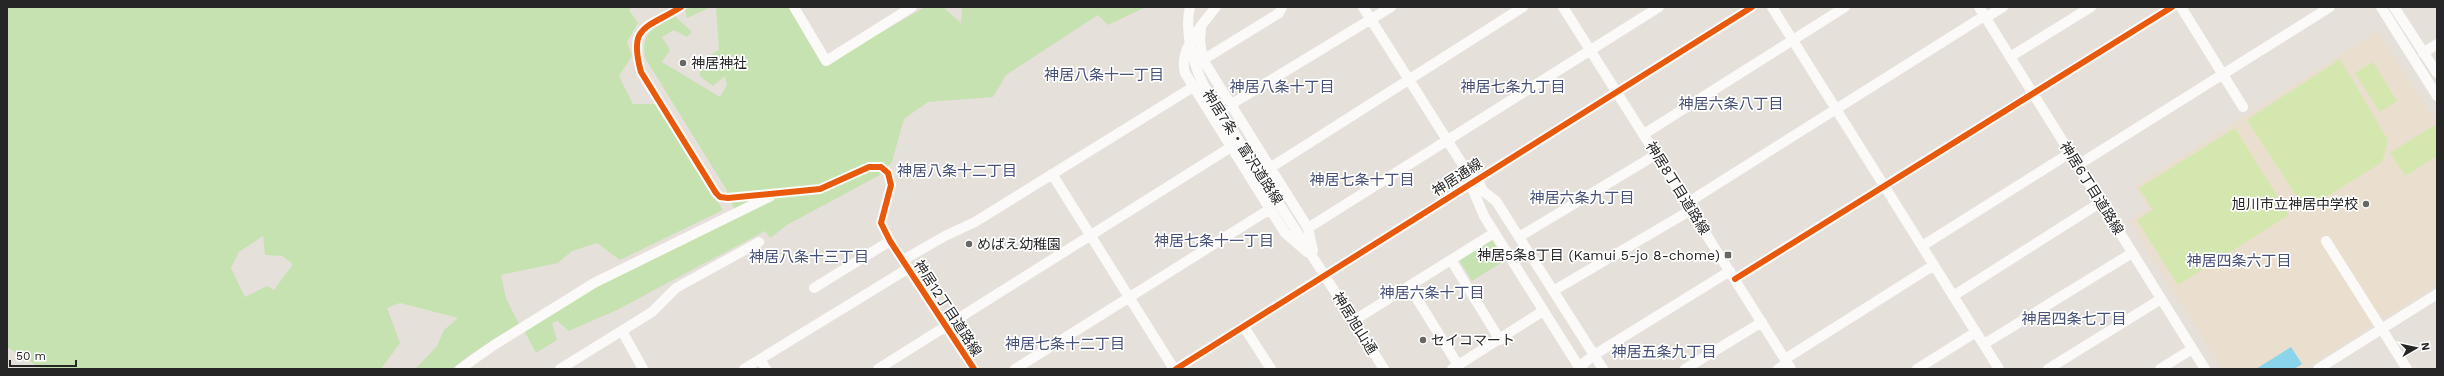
<svg xmlns="http://www.w3.org/2000/svg" width="2444" height="376" viewBox="0 0 2444 376" font-family="'Work Sans','Noto Sans JP',sans-serif">
<style>
.education{fill:#eadfce}
.green{fill:#c7e2b1;fill-rule:evenodd}
.pitch{fill:#d4e7ae}
.water{fill:#8ad4ec}
.lines{fill:none;stroke-linecap:round;stroke-linejoin:round}
.minor{stroke:#fbfaf9;stroke-width:10}
.cycleway-casing{stroke:#fff;stroke-width:8}
.cycleway{stroke:#e8590c;stroke-width:6}
.poi-dot{fill:#696765;stroke:#fff;stroke-width:1.5}
.labels{text-anchor:middle;stroke-width:3.5;stroke-linejoin:round;paint-order:stroke}
.poi-label{font-size:14px;fill:#262626;stroke:#fff;text-anchor:start}
.street-label{font-size:14px;fill:#262626;stroke:#fff}
.neighbourhood-label{font-size:15px;fill:#465078;stroke:#fff}
</style>
<rect width="100%" height="100%" fill="#e6e0da"/>
<path class="education" d="M2378,31L2437,123V285L2304,369H2222L2129,221L2148,208L2135,186Z"/>
<path class="green" d="M7,7H632L629,10L638,23L627,42L632,56L619,76L633,104H656L723,210L620,260L597,243L572,251L558,263L501,275L506,298L519,324L471,354L452,369H415L437,346L444,330L458,318L400,303L387,308L400,343L381,369H42L7,347ZM263,236L265,255L282,256L293,264L274,290L267,286L245,297L231,268L239,252Z
M690,7H711L687,18L685,10Z
M716,7H800L812,30L806,37L824,65L925,7H943L961,23L962,7H1146L1108,25L1098,15L1006,75L993,97L928,102L904,119L892,162L878,176L787,225L770,238L765,231L617,310L569,331L557,321L552,323L557,340L536,353L524,330L596,287L737,217L726,189L645,58C641,30 654,28 675,16L692,32L687,37L674,30L662,37L670,50L662,62L720,97L727,85L725,76L713,86L700,76V62L719,50Z
M1492,240L1504,261L1472,281L1459,260Z"/>
<path class="pitch" d="M2340,59L2388,140L2382,162L2306,210L2247,120Z
M2373,62L2397,101L2380,112L2355,73Z
M2434,125L2437,130V156L2405,176L2390,153Z
M2235,128L2289,215L2178,285L2137,220L2153,210L2139,188Z"/>
<path class="water" d="M2291,347L2302,364L2294,369H2256Z"/>
<g class="lines">
<path class="minor" d="M681,7C646,29 628,25 641,72L716,193L720,197L728,198L820,189L869,167H881L888,173L891,185L881,223L890,241L974,369
M794,7L826,61L912,7
M1190,7C1184,32 1193,63 1204,86L1384,369
M1216,7C1202,25 1178,49 1185,73L1285,233L1307,252
M1363,7L1473,181
M1563,7L1791,369
M1772,7L1999,369
M1979,7L2205,369
M2181,7L2243,107
M2381,7L2437,96
M2394,7L2437,73
M1985,18L2003,7
M1201,28L1200,41L1203,60L1308,228L1313,251
M2423,53L2437,44
M2010,57L2091,7
M1198,63L1279,13L1282,7
M1225,108L1391,7
M1644,134L1845,7
M2078,165L2330,7
M1270,168L1523,7
M1052,174L1174,369
M1477,179L1483,191L1496,201L1603,369
M1470,183L1484,216L1579,367L1583,369
M1687,203L1984,16
M1308,228L1659,7
M1519,237L1657,154
M2326,241L2407,369
M1922,246L2070,153
M903,260L945,236L975,222L1193,87
M1451,260L1500,340
M1735,279L2172,7
M1409,286L1458,365
M814,288L890,241
M1553,291L1691,210
M1953,296L2101,202
M1353,321L1494,233
M1244,327L1271,369
M622,331L643,369
M1984,344L2132,253
M760,359L766,369
M1785,359L1934,265
M1579,367L1594,355L1730,271
M460,369L494,345L594,283L771,196
M560,369L652,312L676,288L759,242
M744,369L909,268
M878,369L1231,147
M1015,369L1270,209
M1176,369L1752,7
M1452,369L1543,311
M1685,369L1762,322
M1778,369L1787,363
M1917,369L1976,332
M2048,369L2161,299
M2160,369L2192,349
M2318,369L2437,294"/>
<g class="cycleway-casing">
<path id="cycleway" d="M681,7C646,29 628,25 641,72L716,193L720,197L728,198L820,189L869,167H881L888,173L891,185L881,223L890,241L974,369
M1735,279L2172,7
M1176,369L1752,7"/>
</g>
<use href="#cycleway" class="cycleway"/>
</g>
<g class="poi-dot">
<circle cx="683" cy="63" r="4"/>
<circle cx="2366" cy="204" r="4"/>
<circle cx="969" cy="244" r="4"/>
<rect x="1724" y="251" width="8" height="8" rx="2"/>
<circle cx="1423" cy="340" r="4"/>
</g>
<g class="labels">
<g class="poi-label">
<text x="691" y="68">神居神社</text>
<text x="2358" y="209" text-anchor="end">旭川市立神居中学校</text>
<text x="977" y="249">めばえ幼稚園</text>
<text x="1720" y="260" text-anchor="end">神居5条8丁目 (Kamui 5-jo 8-chome)</text>
<text x="1431" y="345">セイコマート</text>
</g>
<g class="street-label">
<text transform="translate(1243 147) rotate(57)" y="5">神居7条・富沢道路線</text>
<text transform="translate(1457 177) rotate(-33)" y="5">神居通線</text>
<text transform="translate(1678 188) rotate(58)" y="5">神居8丁目道路線</text>
<text transform="translate(2092 188) rotate(58)" y="5">神居6丁目道路線</text>
<text transform="translate(948 308) rotate(57)" y="5">神居12丁目道路線</text>
<text transform="translate(1355 323) rotate(58)" y="5">神居旭山通</text>
</g>
<g class="neighbourhood-label">
<text x="1104" y="80">神居八条十一丁目</text>
<text x="1282" y="92">神居八条十丁目</text>
<text x="1513" y="92">神居七条九丁目</text>
<text x="1731" y="109">神居六条八丁目</text>
<text x="957" y="176">神居八条十二丁目</text>
<text x="1362" y="185">神居七条十丁目</text>
<text x="1582" y="203">神居六条九丁目</text>
<text x="1214" y="246">神居七条十一丁目</text>
<text x="809" y="262">神居八条十三丁目</text>
<text x="2239" y="266">神居四条六丁目</text>
<text x="1432" y="298">神居六条十丁目</text>
<text x="2074" y="324">神居四条七丁目</text>
<text x="1065" y="349">神居七条十二丁目</text>
<text x="1664" y="357">神居五条九丁目</text>
</g>
</g>
<rect width="2444" height="376" fill="none" stroke="#262626" stroke-width="16"/>
<g transform="translate(2416 348) rotate(81)" stroke="#ffffff" stroke-width="3" paint-order="stroke">
<path d="M0-3L7 15L0 10L-7 15Z" fill="#262626"/>
<text y="-6" font-size="11" font-weight="bold" text-anchor="middle" fill="#262626">N</text>
</g>
<path d="M10 360v6h66v-6" fill="none" stroke="#262626" stroke-width="2"/>
<text x="16" y="360" font-size="12" fill="#262626" stroke="#ffffff" stroke-width="3" paint-order="stroke">50 m</text>
</svg>
